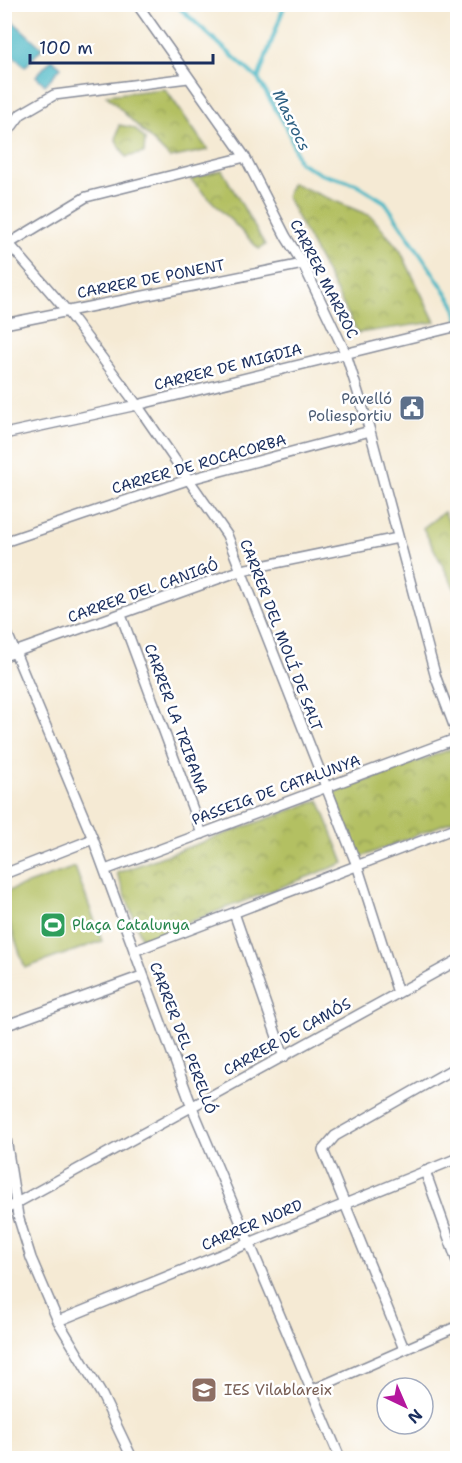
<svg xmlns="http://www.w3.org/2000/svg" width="462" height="1463" viewBox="0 0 462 1463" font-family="'Shantell Sans',sans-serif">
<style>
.green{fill:#b3c062;stroke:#677860;stroke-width:1.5}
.park{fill:url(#park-crowns);stroke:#677860;stroke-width:1.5}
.water{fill:#4bb8c5;stroke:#337492;stroke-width:1.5}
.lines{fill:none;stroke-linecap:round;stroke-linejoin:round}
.stream{stroke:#4bb8c5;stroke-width:4}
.minor-casing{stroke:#888c99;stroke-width:12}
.minor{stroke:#fff;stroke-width:9}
.labels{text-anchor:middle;stroke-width:5;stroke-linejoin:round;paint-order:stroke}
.street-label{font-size:15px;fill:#1b2f5e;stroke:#fff}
.service-label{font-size:15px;fill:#4e5e75;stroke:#fff;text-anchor:end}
.leisure-label{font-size:15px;fill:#27864d;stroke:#fff;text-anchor:start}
.education-label{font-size:15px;fill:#785e54;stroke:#fff;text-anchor:start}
.water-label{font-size:16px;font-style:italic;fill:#2c5f82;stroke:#fff}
</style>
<defs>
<pattern id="park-crowns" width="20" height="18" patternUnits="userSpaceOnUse" patternTransform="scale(1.5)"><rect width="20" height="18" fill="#b3c062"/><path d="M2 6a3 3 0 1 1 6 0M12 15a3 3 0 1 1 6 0" fill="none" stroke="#919c54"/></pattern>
</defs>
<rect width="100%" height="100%" fill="#fff"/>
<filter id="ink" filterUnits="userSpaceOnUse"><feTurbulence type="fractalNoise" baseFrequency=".0167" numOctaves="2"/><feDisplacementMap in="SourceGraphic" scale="12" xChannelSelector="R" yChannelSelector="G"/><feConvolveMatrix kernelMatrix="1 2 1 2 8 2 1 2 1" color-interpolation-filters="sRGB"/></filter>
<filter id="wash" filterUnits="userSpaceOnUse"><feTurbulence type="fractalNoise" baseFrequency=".008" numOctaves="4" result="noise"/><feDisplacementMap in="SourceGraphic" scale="24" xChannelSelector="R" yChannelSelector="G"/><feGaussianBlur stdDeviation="1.35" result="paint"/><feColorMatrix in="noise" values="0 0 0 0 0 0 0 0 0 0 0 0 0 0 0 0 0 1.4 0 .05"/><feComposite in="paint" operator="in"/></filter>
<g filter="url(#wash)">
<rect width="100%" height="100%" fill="#f5ead4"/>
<path class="green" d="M75,867L102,941L25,968L5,910V892Z"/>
<path class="park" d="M163,89L166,90L208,150L170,158L106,95Z
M119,125L134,128L145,139L144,153L126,157L116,140Z
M222,170L265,245L259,249L190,179Z
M292,183L371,216L400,250L435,322L358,333L286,196Z
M444,512L457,537V593L423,528Z
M451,749L457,762V819L359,858L334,793Z
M319,800L344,863L142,940L117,873Z"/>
<path class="water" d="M6,15L42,48L25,67L5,48Z
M52,59L61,67L45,85L36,76Z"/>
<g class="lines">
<path class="stream" d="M175,4L258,79
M285,4L258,79L288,130L299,162L321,174L356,184L385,202L454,304L458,318"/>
</g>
</g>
<g filter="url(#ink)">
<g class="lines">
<g class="minor-casing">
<path id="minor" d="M137,4L245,157L286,237L303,264L346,354L370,431L436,678L458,736
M4,137L21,114L54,95L188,78
M4,238L67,311L137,405L227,535L358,868L398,993
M5,246L86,197L245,157
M4,324L303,264
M4,434L137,405L458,326
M4,542L187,480L370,431
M121,615L202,834
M4,626L93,839L192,1107L340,1458
M4,656L242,570L398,538
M105,870L458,738
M4,874L93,839
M234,913L284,1057
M134,951L458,827
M4,1026L142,976
M4,1126L18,1216L31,1258L58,1321L102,1395L132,1458
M425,1171L458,1264
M4,1210L458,960
M58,1321L458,1158
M404,1349L323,1150L335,1136L458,1066
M310,1391L458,1326"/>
</g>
<use href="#minor" class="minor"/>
</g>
</g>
<defs>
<g id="civic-square" transform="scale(1.35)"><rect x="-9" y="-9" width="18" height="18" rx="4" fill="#5c6f8a" stroke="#fff"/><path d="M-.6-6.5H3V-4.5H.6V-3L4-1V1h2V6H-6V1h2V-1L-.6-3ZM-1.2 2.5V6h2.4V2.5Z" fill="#fff"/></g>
<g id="stadium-square" transform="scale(1.35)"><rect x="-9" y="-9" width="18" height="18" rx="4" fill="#2e9e5b" stroke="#fff"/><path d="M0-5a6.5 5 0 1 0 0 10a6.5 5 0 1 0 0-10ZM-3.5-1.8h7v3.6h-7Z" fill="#fff"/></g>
<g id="school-square" transform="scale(1.35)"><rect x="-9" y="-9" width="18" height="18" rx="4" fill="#8d6e63" stroke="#fff"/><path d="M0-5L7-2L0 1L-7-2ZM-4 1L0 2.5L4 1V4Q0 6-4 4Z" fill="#fff"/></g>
</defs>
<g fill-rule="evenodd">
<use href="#civic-square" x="412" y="408"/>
<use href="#stadium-square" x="53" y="925"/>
<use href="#school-square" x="204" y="1390"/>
</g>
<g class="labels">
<g class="street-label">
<text transform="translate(151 279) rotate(-11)" y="5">CARRER DE PONENT</text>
<text transform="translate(324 279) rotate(63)" y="5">CARRER MARROC</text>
<text transform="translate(228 367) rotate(-14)" y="5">CARRER DE MIGDIA</text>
<text transform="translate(199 464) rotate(-16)" y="5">CARRER DE ROCACORBA</text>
<text transform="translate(143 591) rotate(-20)" y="5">CARRER DEL CANIGÓ</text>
<text transform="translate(281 635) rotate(69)" y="5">CARRER DEL MOLÍ DE SALT</text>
<text transform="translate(176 719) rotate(70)" y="5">CARRER LA TRIBANA</text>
<text transform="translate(276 790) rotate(-20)" y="5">PASSEIG DE CATALUNYA</text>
<text transform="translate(287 1037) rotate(-29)" y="5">CARRER DE CAMÓS</text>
<text transform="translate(183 1038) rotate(69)" y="5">CARRER DEL PERELLÓ</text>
<text transform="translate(252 1225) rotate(-23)" y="5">CARRER NORD</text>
</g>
<g class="service-label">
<text x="392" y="404">Pavelló<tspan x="392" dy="17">Poliesportiu</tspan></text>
</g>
<g class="leisure-label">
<text x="72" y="930">Plaça Catalunya</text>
</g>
<g class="education-label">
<text x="224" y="1395">IES Vilablareix</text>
</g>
<g class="water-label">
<text transform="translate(292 120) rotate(64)" y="6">Masrocs</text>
</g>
</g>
<rect width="462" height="1463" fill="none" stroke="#fff" stroke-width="24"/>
<g transform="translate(405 1406) rotate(136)"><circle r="28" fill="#ffffff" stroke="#a4acbf" stroke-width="1.5"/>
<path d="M0-4.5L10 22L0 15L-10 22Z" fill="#b5179e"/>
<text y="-9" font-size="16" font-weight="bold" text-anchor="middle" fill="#1b2f5e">N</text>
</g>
<path d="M30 54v9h183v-9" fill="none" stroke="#1b2f5e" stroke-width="3"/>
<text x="39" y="54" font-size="18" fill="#1b2f5e" stroke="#ffffff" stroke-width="4.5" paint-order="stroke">100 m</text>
</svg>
